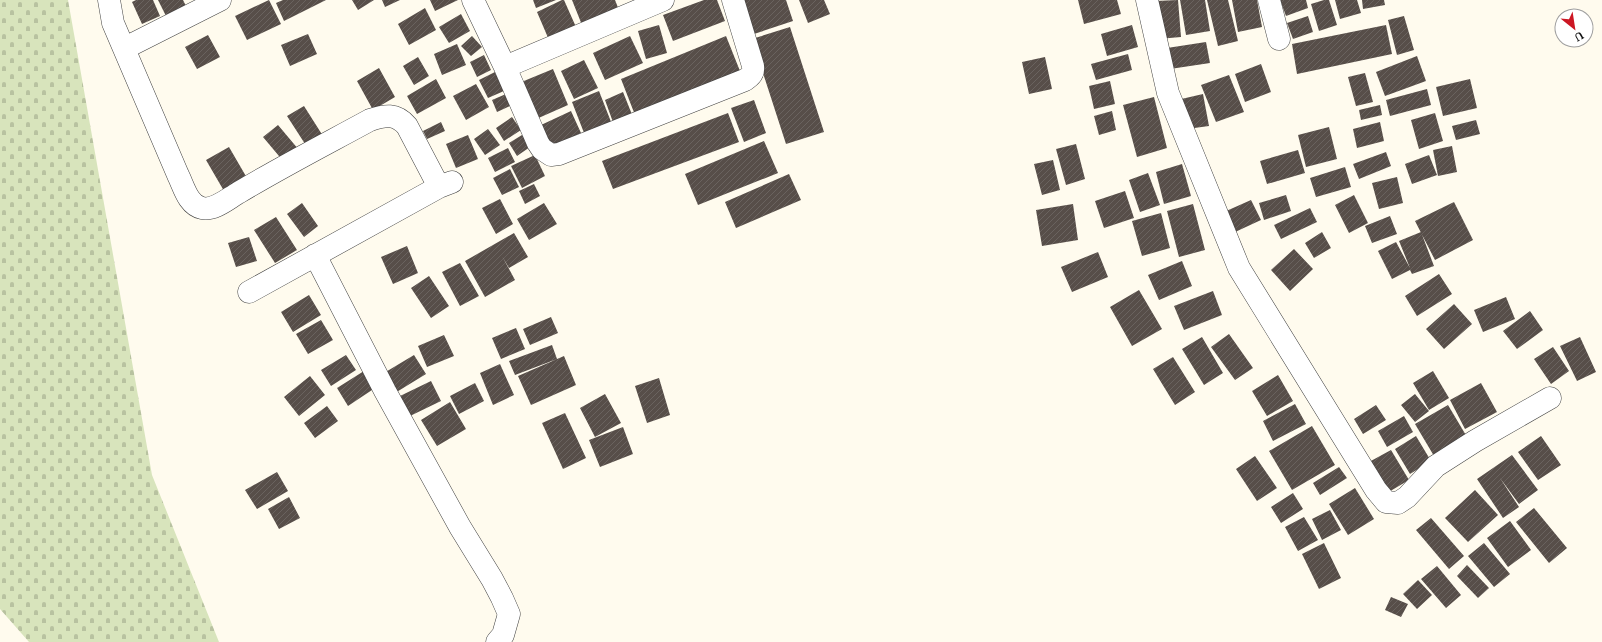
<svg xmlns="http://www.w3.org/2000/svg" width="1602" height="642" viewBox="0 0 1602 642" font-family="Lora,serif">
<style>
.cemetery{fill:url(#cemetery-stones)}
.building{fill:url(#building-hatch)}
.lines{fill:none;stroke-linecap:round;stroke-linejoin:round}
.minor-casing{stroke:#414141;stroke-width:23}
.minor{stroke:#fff;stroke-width:22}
</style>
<defs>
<pattern id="cemetery-stones" width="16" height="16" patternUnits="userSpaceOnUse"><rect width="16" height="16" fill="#d8e4bc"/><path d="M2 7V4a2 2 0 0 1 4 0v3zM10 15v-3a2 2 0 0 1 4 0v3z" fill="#b8c2a0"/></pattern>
<pattern id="building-hatch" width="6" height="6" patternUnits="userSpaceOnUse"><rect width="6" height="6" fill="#574e49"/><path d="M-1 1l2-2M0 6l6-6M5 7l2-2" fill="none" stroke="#6a635f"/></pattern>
</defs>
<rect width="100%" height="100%" fill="#fffbee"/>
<path class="cemetery" d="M0,0H68L152,475L219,642H29L0,609Z"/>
<path class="building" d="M136,0H153L160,16L142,24L132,2Z
M158,0H183L186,6L166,16Z
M269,0L281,24L247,40L235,16Z
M283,0H326L284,21L276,3Z
M352,0H374L358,10Z
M382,0H400L385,7Z
M430,0H458L435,11Z
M533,0H556L536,8Z
M562,0H564L576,27L549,40L537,12Z
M572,0H615L621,15L584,30Z
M704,0H717L725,21L673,41L663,15Z
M742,0H786L793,21L754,34Z
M799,0H824L830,14L808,23Z
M1078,0H1117L1121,14L1084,24Z
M1178,0L1181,37L1158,39L1155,1Z
M1180,0H1205L1210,31L1186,35Z
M1207,0H1228L1238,41L1218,46Z
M1232,0H1257L1262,27L1238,32Z
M1280,0H1306L1308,8L1286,16Z
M1324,0H1329L1337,25L1319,31L1311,4Z
M1335,0H1357L1361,13L1340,19Z
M1362,0H1384L1385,5L1363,9Z
M425,8L436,30L409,45L398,24Z
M461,14L470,31L449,43L439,27Z
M1308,16L1313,32L1293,39L1287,23Z
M1404,16L1414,50L1397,55L1388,20Z
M659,25L667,53L646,59L638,31Z
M1132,25L1138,47L1107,56L1101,34Z
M1386,25L1392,54L1297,74L1292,44Z
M790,27L824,132L786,144L752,39Z
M308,34L317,54L290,66L281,45Z
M208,35L220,57L197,69L185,47Z
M472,36L482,47L471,56L461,46Z
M630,36L643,63L605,80L593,53Z
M726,36L740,71L635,115L621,79Z
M1206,42L1210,63L1170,69L1167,48Z
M457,44L466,65L442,75L434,54Z
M1128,54L1132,70L1096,80L1091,64Z
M484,55L491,70L477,77L470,62Z
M1417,56L1426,81L1385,96L1376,72Z
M418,57L429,76L414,85L403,66Z
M1045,57L1052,89L1029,94L1022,62Z
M584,60L598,88L574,99L561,71Z
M1261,64L1271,92L1245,102L1235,74Z
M379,68L395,97L373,110L357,81Z
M553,69L568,105L534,120L519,83Z
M495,72L504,91L488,98L479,80Z
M1365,73L1373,102L1356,106L1348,77Z
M1229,75L1244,112L1216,122L1201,85Z
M436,79L446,98L417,114L407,96Z
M1470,79L1477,108L1443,116L1436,87Z
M1110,81L1115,104L1094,109L1089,86Z
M476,84L489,107L466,120L453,96Z
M1427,89L1431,105L1390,116L1386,100Z
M599,91L613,127L586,138L572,102Z
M623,92L633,117L614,125L605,100Z
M506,94L512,105L497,112L492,100Z
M1203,94L1209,126L1187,129L1177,100Z
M1154,97L1167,148L1137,157L1123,105Z
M754,100L766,133L744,142L731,108Z
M1380,105L1382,115L1361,120L1359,110Z
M304,106L323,136L307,147L287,116Z
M571,111L581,133L551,147L541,125Z
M1112,111L1116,130L1099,135L1094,116Z
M728,113L739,142L613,189L602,161Z
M1435,113L1443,141L1419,149L1411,120Z
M512,117L521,130L504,141L496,128Z
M1476,120L1480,134L1456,140L1452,126Z
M441,122L445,131L427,139L423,131Z
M1380,122L1384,141L1357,148L1353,129Z
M278,125L299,150L284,162L263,137Z
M1329,127L1337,159L1306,167L1298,135Z
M488,129L500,145L485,155L474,139Z
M468,135L478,159L456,168L446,144Z
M522,135L530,147L517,156L509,143Z
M764,141L778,173L698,205L685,174Z
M1076,144L1085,179L1066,185L1056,149Z
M1452,146L1457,172L1438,176L1433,150Z
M229,147L247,178L224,191L206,160Z
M508,148L515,162L495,172L488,158Z
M1298,150L1305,173L1267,184L1260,161Z
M1386,152L1391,166L1359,179L1353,164Z
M535,155L545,176L522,188L511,166Z
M1429,155L1437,175L1412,184L1405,164Z
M1053,160L1060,190L1042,195L1034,164Z
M1182,164L1191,196L1164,204L1156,172Z
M1345,167L1351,187L1316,197L1310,178Z
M510,169L519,187L502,195L493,178Z
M1148,173L1160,205L1140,212L1129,180Z
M789,174L801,200L736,228L725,202Z
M1397,177L1403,203L1379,209L1372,183Z
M534,184L540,196L525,204L519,191Z
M1125,191L1134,218L1104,228L1095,201Z
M1286,195L1291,211L1264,220L1259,203Z
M1354,195L1368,223L1349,233L1335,205Z
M500,199L513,224L496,234L482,208Z
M1251,200L1261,220L1233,233L1224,212Z
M1454,202L1473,240L1435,260L1415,221Z
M302,203L318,226L304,237L287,214Z
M544,203L557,224L529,240L517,219Z
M1073,204L1078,240L1042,246L1036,210Z
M1193,204L1205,250L1179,257L1167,211Z
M1310,208L1317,222L1281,239L1274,225Z
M1161,213L1170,248L1142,256L1132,221Z
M1390,216L1397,234L1372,243L1365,226Z
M276,217L297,250L275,263L254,230Z
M1322,232L1331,248L1314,258L1305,243Z
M1421,232L1434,266L1412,274L1410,270L1392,279L1378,251L1396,242L1410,268L1399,241Z
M514,233L528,257L509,268L502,256L515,280L485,297L465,261Z
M249,237L257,261L236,267L228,243Z
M407,246L418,273L393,284L381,257Z
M1294,249L1313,269L1290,291L1271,270Z
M1098,252L1108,277L1072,292L1061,267Z
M1182,261L1192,286L1159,300L1148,275Z
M460,263L479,296L460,306L442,272Z
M1439,274L1452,294L1417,316L1405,296Z
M429,276L449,306L431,318L411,288Z
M1139,290L1162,329L1132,346L1110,307Z
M1213,291L1222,315L1184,330L1174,306Z
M309,295L321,315L293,332L281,312Z
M1506,297L1515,319L1483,332L1474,310Z
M1454,304L1472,324L1444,349L1426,329Z
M1530,311L1543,330L1517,349L1503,331Z
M551,317L558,333L530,345L523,329Z
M321,320L333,340L308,354L296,334Z
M516,328L525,349L501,359L492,338Z
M1229,334L1253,368L1235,380L1211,347Z
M444,335L454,356L427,367L418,346Z
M1202,337L1223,373L1204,385L1182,349Z
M1580,337L1596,372L1577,381L1560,346Z
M552,345L557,359L515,375L509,361Z
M1553,347L1569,371L1551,384L1534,359Z
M346,355L356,370L331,386L321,370Z
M414,355L426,374L395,393L384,373Z
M564,356L576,385L531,405L518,376Z
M1173,357L1195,392L1175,405L1153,369Z
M500,364L514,395L493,405L480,373Z
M364,371L375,388L348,406L337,388Z
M1433,371L1449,398L1429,410L1413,383Z
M1278,375L1293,401L1267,416L1252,391Z
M310,376L325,395L299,416L284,397Z
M659,378L670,415L647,423L635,386Z
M431,381L441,401L410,416L400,396Z
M475,383L484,401L459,414L450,396Z
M1481,383L1497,412L1465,429L1450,400Z
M605,394L621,423L595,437L580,408Z
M1415,394L1429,411L1415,422L1401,405Z
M450,402L466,429L437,446L421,420Z
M1295,404L1306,424L1273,441L1263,421Z
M1376,405L1386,420L1363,434L1354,419Z
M1448,405L1467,437L1434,456L1415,424Z
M327,406L338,421L315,438L304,423Z
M565,413L586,458L563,469L542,423Z
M1404,416L1413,432L1387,447L1378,431Z
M1312,426L1335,465L1292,490L1269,451Z
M623,427L633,454L600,467L589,440Z
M1416,436L1431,461L1410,474L1395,449Z
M1541,436L1561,465L1538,480L1518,452Z
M1391,450L1409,480L1387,493L1369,462Z
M1512,455L1538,490L1519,504L1500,478L1519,507L1503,518L1477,479Z
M1255,456L1277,488L1257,501L1236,469Z
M1339,467L1347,478L1320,495L1313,483Z
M277,472L288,491L257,509L245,490Z
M1355,488L1374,519L1348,535L1329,504Z
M1475,490L1498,515L1468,542L1445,518Z
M1293,493L1303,509L1281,523L1271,507Z
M289,497L300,518L279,529L268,509Z
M1534,508L1567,548L1549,563L1516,522Z
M1330,510L1341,530L1322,540L1312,519Z
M1304,517L1318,540L1298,551L1285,527Z
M1431,518L1464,556L1449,569L1416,530Z
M1510,521L1531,550L1508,567L1487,538Z
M1324,543L1341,578L1319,589L1302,554Z
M1484,543L1510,574L1494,587L1468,556Z
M1467,565L1489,588L1478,598L1457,576Z
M1437,566L1461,595L1446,608L1421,579Z
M1418,580L1432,595L1417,609L1403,594Z
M1391,597L1408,604L1401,617L1385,610Z"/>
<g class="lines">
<g class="minor-casing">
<path id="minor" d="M109,0L113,23L178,175C184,187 188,205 202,208C214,211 229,198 238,193C281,167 326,144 370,120C385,115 396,113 407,126L439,187
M473,0L505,67L538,143L542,149L551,155L559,154L745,80C751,76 754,73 753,66L733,0
M1147,0L1168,93L1239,268L1376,490L1386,502L1398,503L1407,497L1436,466L1475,441L1550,398
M1269,0L1279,39
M125,48L220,0
M505,67L663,0
M315,255L385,391L460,527L492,579L502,598L509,614L503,635L497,642
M249,292L439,187L452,182"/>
</g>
<use href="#minor" class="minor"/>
</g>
<g transform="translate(1574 28) rotate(150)"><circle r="19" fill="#ffffff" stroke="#9f9f9f"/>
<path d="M0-3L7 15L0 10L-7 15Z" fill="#cc1723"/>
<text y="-6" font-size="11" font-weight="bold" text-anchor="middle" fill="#0e0e0e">U</text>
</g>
</svg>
